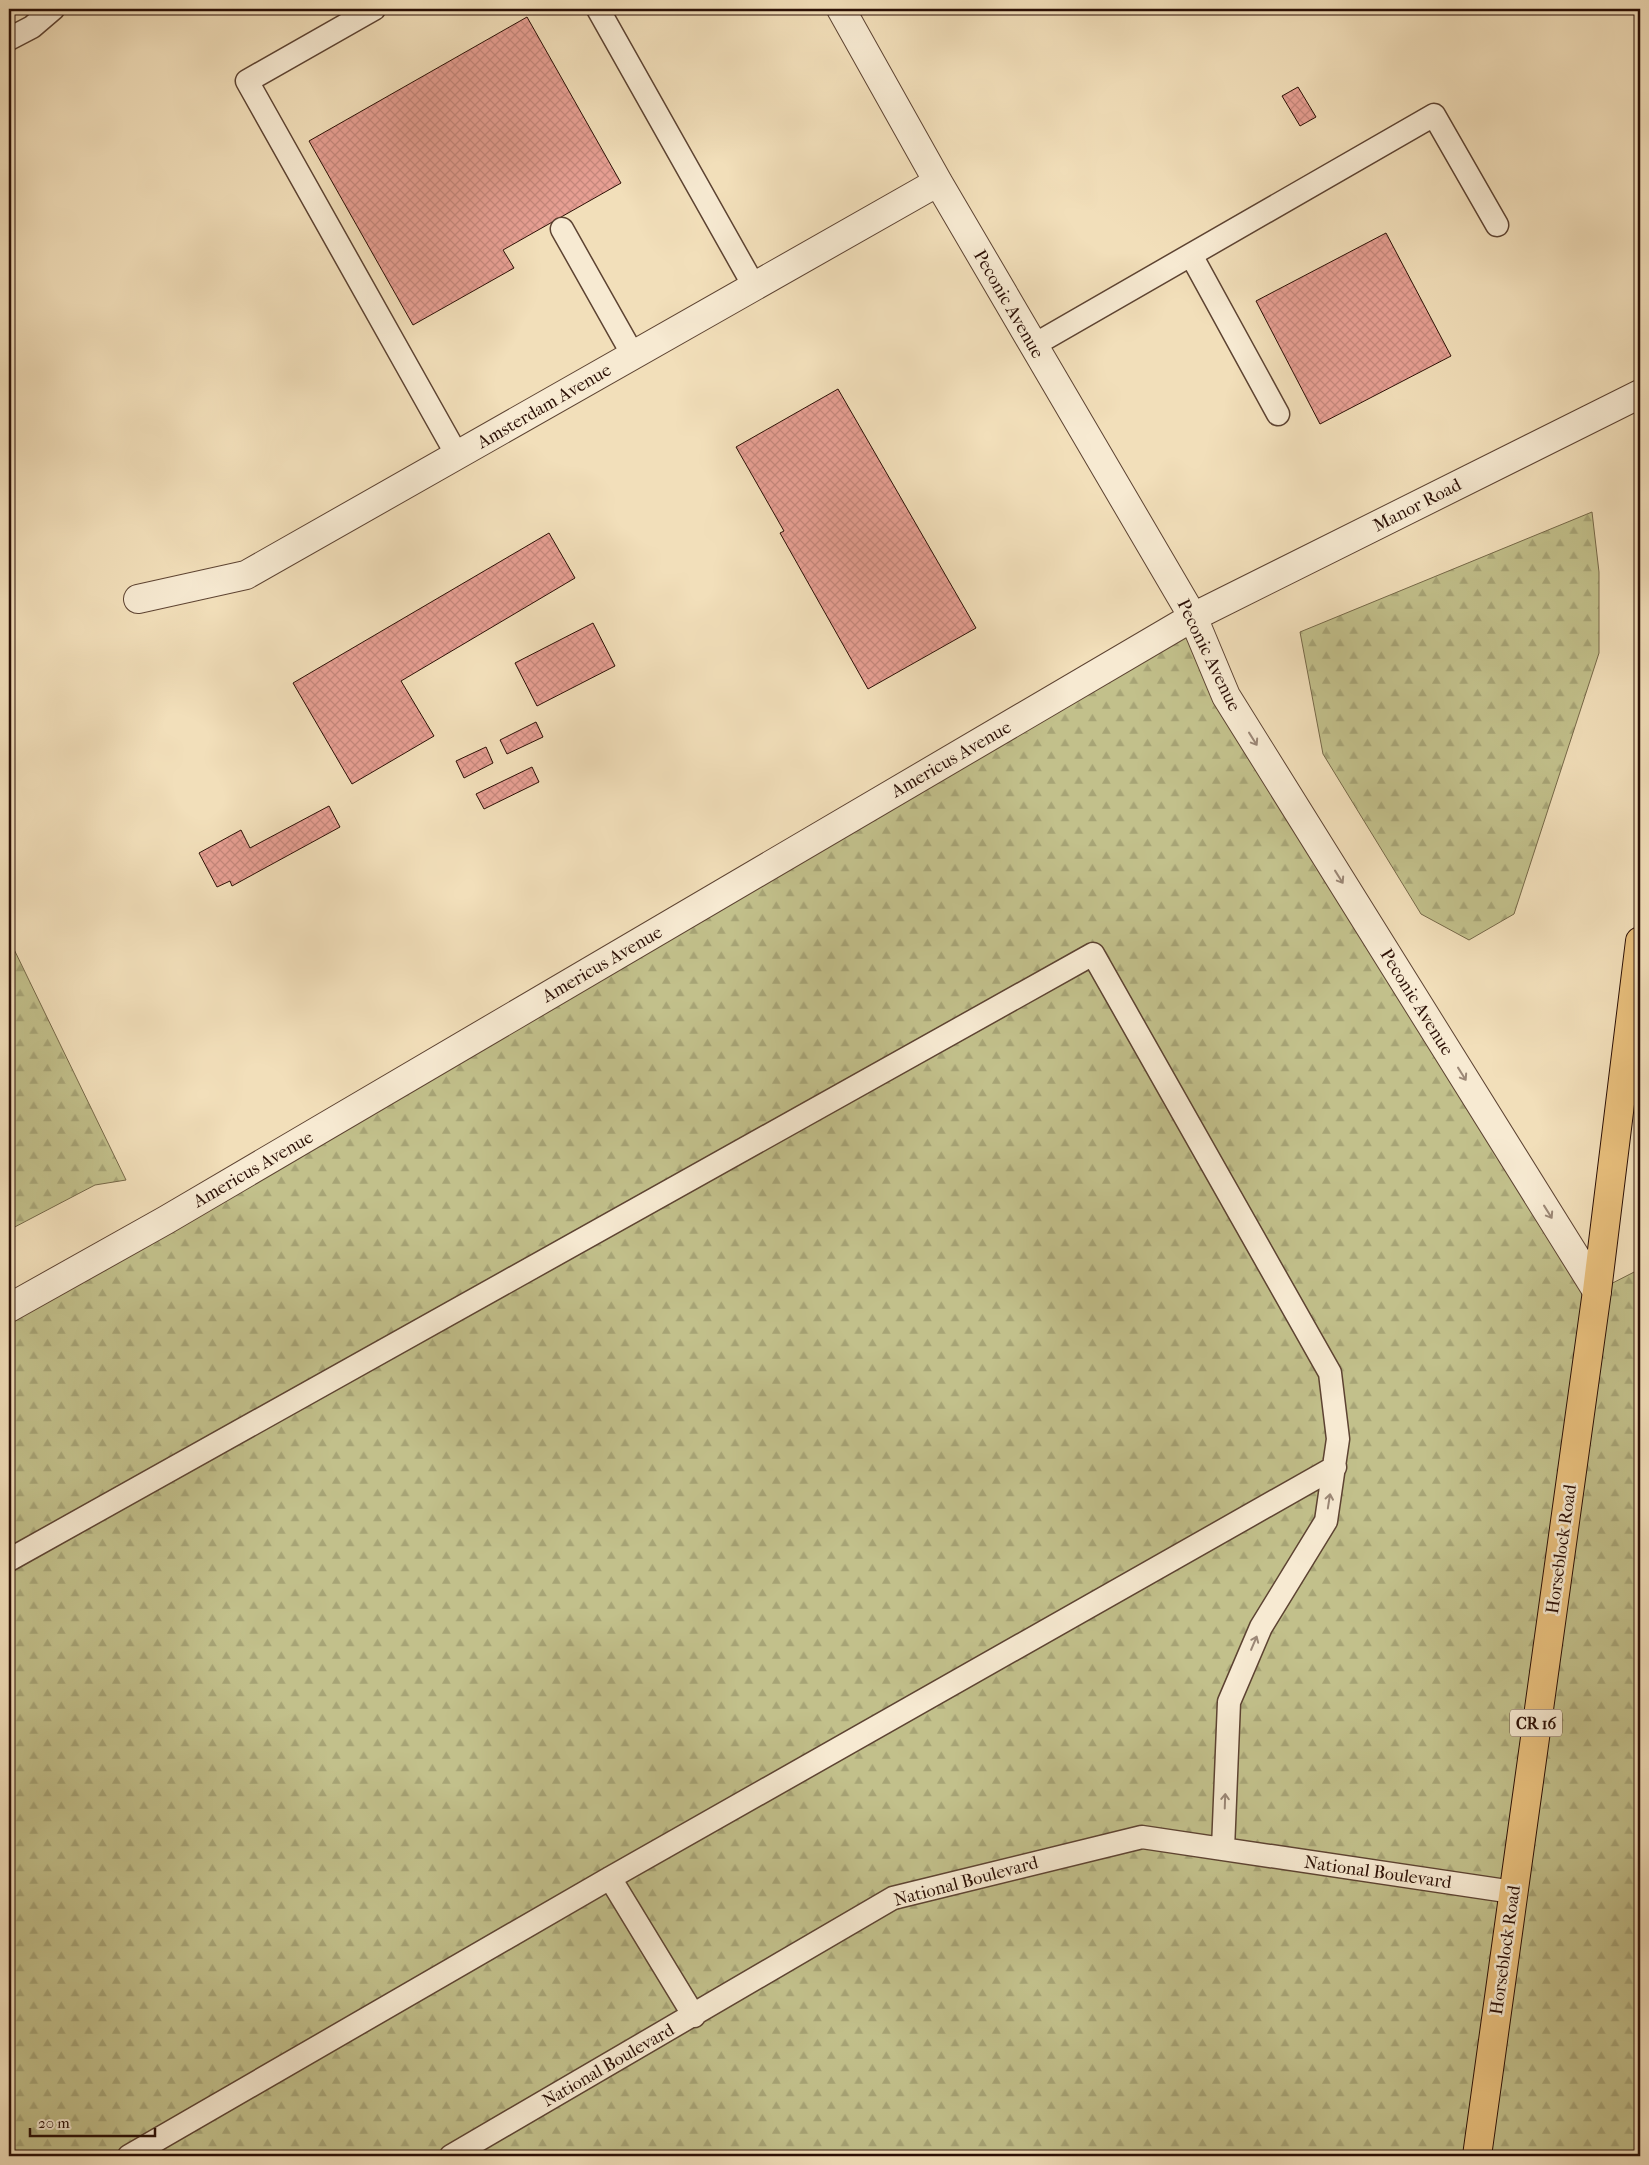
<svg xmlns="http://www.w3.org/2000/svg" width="1649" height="2165" viewBox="0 0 1649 2165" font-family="'IM FELL French Canon',serif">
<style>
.forest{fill:url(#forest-firs);stroke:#766848}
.building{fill:url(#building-cross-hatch);stroke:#2b0f05}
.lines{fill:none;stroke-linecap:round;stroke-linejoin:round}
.service-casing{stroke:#5d4332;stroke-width:25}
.minor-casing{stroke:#5d4332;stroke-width:30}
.primary-casing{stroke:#2b0f05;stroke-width:30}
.service{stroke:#f7ead2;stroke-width:22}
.minor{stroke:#f7ead2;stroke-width:28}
.primary{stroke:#e9c07d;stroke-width:28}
.oneway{stroke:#9b8776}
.labels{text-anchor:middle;stroke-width:5;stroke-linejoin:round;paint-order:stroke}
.shield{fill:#f7ead2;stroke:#685142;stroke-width:1}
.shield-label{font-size:16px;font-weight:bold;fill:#2b0f05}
.street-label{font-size:18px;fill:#2b0f05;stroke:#f7ead2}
</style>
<defs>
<pattern id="forest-firs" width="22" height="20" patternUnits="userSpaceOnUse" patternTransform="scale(1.25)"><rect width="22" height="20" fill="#c2c08b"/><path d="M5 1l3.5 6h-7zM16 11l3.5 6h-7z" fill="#a7a476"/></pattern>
<pattern id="building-cross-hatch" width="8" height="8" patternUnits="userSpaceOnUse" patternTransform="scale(1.25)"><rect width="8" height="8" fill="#e79f93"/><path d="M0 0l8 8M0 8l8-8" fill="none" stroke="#c6887d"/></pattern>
</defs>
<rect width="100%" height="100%" fill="#f2dfba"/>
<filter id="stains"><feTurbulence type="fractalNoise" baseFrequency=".004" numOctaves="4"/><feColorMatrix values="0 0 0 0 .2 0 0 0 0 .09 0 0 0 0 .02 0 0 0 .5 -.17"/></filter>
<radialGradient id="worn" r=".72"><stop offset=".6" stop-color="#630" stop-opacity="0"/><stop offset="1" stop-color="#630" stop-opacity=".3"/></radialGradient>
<path class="forest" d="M1592,512L1599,572V653L1514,914L1469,940L1421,914L1323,754L1300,632Z
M1193,617L1597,1291L1640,1269V2156H9V1308Z
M9,939L126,1180L95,1185L9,1230Z"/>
<path class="building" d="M527,17L621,183L503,250L514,268L413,325L309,141Z
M1298,87L1316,117L1300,126L1282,96Z
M1386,233L1451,356L1320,424L1256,301Z
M838,389L976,628L868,689L780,533L784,531L736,447Z
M549,533L575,578L401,681L434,736L352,784L293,683Z
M593,623L615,666L537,706L515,663Z
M536,722L543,737L507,754L500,740Z
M486,747L493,763L464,778L456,761Z
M532,767L539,782L484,809L476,794Z
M329,806L340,827L232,886L230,881L217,887L199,853L241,830L250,848Z"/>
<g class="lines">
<g class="service-casing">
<path id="service" d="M374,9L247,81L457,455
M598,9L754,286
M9,39L32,27L53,9
M562,229L633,355
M1191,255L1278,414
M1034,345L1434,115L1497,225
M9,1560L1093,954L1330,1373L1338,1439L1326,1521L1261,1627L1229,1702L1223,1849
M610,1878L694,2016
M129,2156L610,1878L1335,1467
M451,2156L893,1898L1142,1837L1513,1892"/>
</g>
<g class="minor-casing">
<path id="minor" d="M841,9L938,182L1193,617L1226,696L1597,1291
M138,599L246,575L938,182
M9,1308L166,1220L1193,617L1640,394"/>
</g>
<g class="primary-casing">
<path id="primary" d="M1477,2156L1597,1291L1640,941"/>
</g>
<use href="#service" class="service"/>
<use href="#minor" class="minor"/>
<use href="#primary" class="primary"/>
</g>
<defs><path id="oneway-shaft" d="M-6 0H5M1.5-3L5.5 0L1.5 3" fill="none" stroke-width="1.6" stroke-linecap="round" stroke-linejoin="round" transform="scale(1.25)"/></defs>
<g class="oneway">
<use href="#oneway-shaft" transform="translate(1253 739) rotate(58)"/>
<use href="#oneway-shaft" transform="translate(1339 877) rotate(58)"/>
<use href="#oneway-shaft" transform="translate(1462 1074) rotate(58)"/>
<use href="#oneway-shaft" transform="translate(1548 1212) rotate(58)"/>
<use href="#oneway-shaft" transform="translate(1329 1501) rotate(-81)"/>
<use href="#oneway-shaft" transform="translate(1254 1643) rotate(-67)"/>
<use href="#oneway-shaft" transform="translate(1225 1801) rotate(-88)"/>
</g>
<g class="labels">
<rect class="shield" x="1510" y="1709.5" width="52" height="27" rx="4"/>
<g class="shield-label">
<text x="1536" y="1729">CR 16</text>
</g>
<g class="street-label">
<text transform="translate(1009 304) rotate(60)" y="6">Peconic Avenue</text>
<text transform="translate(544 406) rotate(-30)" y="6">Amsterdam Avenue</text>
<text transform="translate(1417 505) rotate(-27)" y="6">Manor Road</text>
<text transform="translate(1209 655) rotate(64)" y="6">Peconic Avenue</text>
<text transform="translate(951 759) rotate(-30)" y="6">Americus Avenue</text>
<text transform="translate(602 964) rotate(-30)" y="6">Americus Avenue</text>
<text transform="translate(1417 1002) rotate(58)" y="6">Peconic Avenue</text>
<text transform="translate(253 1169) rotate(-30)" y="6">Americus Avenue</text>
<text transform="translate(1561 1549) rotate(-82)" y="6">Horseblock Road</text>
<text transform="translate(1378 1872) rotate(8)" y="6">National Boulevard</text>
<text transform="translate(966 1881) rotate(-15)" y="6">National Boulevard</text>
<text transform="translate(1505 1950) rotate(-82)" y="6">Horseblock Road</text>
<text transform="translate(608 2065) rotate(-30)" y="6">National Boulevard</text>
</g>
</g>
<rect width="1649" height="2165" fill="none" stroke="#f2dfba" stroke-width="30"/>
<rect x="10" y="10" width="1629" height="2145" fill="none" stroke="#2b0f05" stroke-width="2.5"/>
<rect x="15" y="15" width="1619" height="2135" fill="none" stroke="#2b0f05"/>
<path d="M30 2128v8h125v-8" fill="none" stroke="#2b0f05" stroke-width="2.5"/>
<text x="38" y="2128" font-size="15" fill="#2b0f05" stroke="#f7ead2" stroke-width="4" paint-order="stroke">20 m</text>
<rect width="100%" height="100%" filter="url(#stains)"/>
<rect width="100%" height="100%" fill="url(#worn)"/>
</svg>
